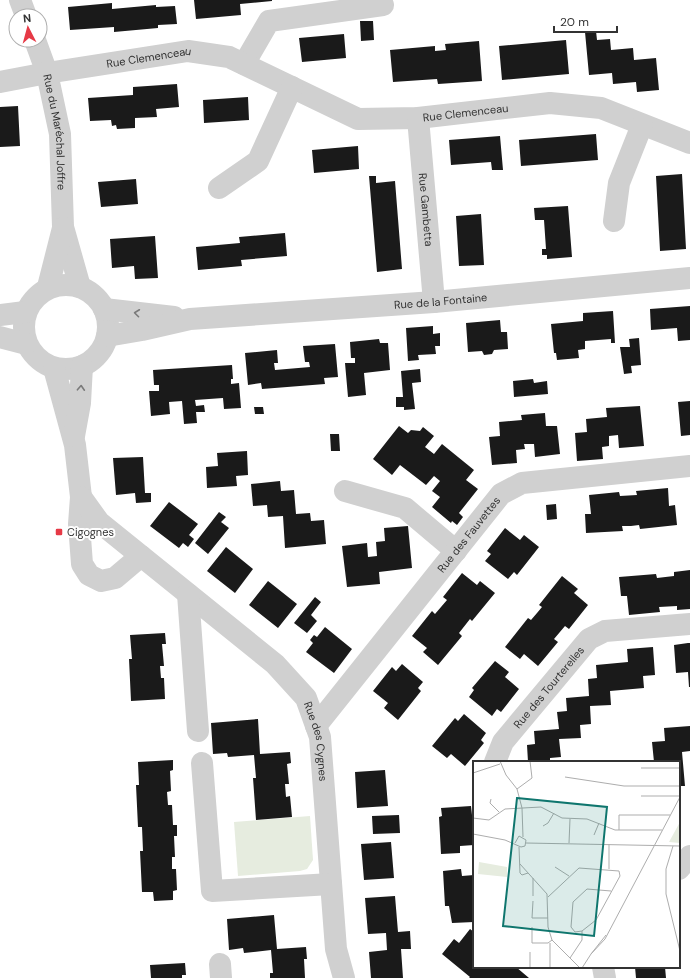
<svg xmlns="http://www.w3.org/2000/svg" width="690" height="978" viewBox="0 0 690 978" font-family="'DM Sans',sans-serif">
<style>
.green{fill:#e6ecdf}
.building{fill:#1a1a1a}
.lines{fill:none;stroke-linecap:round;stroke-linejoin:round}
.minor{stroke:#d0d0d0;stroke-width:22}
.oneway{stroke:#7a7a7a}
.poi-dot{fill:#e63946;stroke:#fff;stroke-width:1.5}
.labels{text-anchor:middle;stroke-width:4;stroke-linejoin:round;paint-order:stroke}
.street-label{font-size:11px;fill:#333;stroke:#fff}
.poi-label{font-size:11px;fill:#333;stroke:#fff;text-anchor:start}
.inset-road{fill:none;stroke:#adadad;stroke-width:1}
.view{fill:#0f766e;fill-opacity:0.15;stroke:#0f766e;stroke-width:2}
.inset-edge{fill:none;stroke:#333;stroke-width:2}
</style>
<rect width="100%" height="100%" fill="#fff"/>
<path class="green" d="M310,816L313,860L307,869L300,871L238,876L234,822Z"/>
<path class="building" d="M194,0H272V1L240,4L241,15L196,19Z
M112,3V9L156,5V7L175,6L177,24L158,25V28L114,32V27L70,30L68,7Z
M360,21H373L374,40L361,41Z
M596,31L597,40L610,39L611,50L633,48L634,60L656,58L659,90L637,92L636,82L613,84L612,73L589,75L585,32Z
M344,34L346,58L302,62L299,38Z
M566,40L569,74L502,80L499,46Z
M479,41L482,81L438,84L437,79L393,82L390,50L435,46V51L446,50L445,44Z
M177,84L179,107L156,109L157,117L135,118V128L117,129L116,125L112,126L111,120L90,121L88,98L133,95V87Z
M248,97L249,120L204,123L203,100Z
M18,106L20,146L0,147V107Z
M596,134L598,160L521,166L519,140Z
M500,136L503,170H492L491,162L451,165L449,140Z
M358,146L359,169L314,173L312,150Z
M682,174L686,249L660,251L656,176Z
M369,176H376V183L395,181L402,269L377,272Z
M136,179L138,204L101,207L98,182Z
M568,206L572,257L547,259V255H542V249H546L544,220H535L534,208Z
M481,214L484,265L459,266L456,216Z
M285,233L287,256L241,260L242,266L198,270L196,247L240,243L239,237Z
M155,236L158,278L135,279L134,266L112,268L110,239Z
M690,306V340L678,341L677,328L651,330L650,309Z
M613,311L615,343H611V339L585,341V349L578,350L579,358L557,360L556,353H554L551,324L583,321V313Z
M500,320L501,332H507L508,349L494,350L492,354L484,355L482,351L468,352L466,323Z
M433,326V334L440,333V346H435L436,354L418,355L419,360L408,361L406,328Z
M639,338L641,365L631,366L632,373L624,374L620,347H630L629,339Z
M379,339L380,343H388L390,370L364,373L366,395L348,397L345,363H355V358H351L350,342Z
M335,344L338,377L324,378L325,384L262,389L261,383L248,385L245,353L277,350L278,363H274L275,370L310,367L309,362H305L303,346Z
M232,365L233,379H231V384L239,383L241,408L224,409L223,398L195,400L196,406L204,405L205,412H196L197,423L184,424L182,401L169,402L170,414L151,416L149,391H159V385H154L153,370Z
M420,369L421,382L412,383L415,409L404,410V407H396V397H403L401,371Z
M533,379L534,383L547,381L548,394L514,397L513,381Z
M690,401V435L681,436L678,402Z
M640,406L644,446L619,448L618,435L609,436V446L602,447L603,459L577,461L575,433L587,432L586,419L607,417L606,408Z
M254,407H263L264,414H255Z
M545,413L546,426H557L560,454L535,457L534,444H524L525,449L516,450L517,463L492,465L489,437L500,436L499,422L522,420L521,415Z
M399,426L408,433L411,430L420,431L423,427L434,436L425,447L434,454L442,444L474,470L466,480L478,489L459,513L463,517L457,525L452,521L451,523L432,507L440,497L432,491L440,481L434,476L426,485L400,465L392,475L373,459Z
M330,434H339L340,451H331Z
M247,451L248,475L236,476L237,486L207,488L206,467L218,466L217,453Z
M143,457L145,493H151V502L136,503L135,493L116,495L113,458Z
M280,481L281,491L294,490L296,514L310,513L311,521L324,520L326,544L285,548L283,516L268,517L267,505L253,506L251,484Z
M668,488L669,506L675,505L677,525L640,529L639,525L631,526H622L623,531L586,533L585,514H591L589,495L619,492L620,496L637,495L636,491Z
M169,502L198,524L189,535L194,539L188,547L183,543L179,548L150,526Z
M556,504L557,519L547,520L546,505Z
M219,512L226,517L221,522L229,528L208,554L195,543Z
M408,526L412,568L379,572L380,584L347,587L342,546L367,543L368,557L377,556L376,542L385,541L384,528Z
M505,528L520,540L524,535L539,547L517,575L514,572L508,579L485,561L491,554L487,551Z
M226,547L253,569L235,593L207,571Z
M690,570V609L677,610V606L659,607L660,612L629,615L627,596H621L619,577L656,574L657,578L674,576V572Z
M462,573L477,585L480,581L495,593L472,621L470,619L459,633L462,636L438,665L423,652L427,648L412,636L432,611L435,614L447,600L443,597Z
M562,576L578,589L574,593L588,605L569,629L565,626L554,639L558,642L538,666L524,654L520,659L505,647L528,618L531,620L537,613L542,607L539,605Z
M268,581L297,604L278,628L249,605Z
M315,597L321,602L311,615L317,621L307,633L294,623Z
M325,627L352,649L334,673L306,652L313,643L310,640L314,635L317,637Z
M165,633L166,644H162L164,666H160L161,678H164L165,699L131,701L129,659H132L130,635Z
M688,643H690V687H689L688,672L676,673L674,645Z
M653,647L655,675L643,676L644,688L610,691L611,705L590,706L591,724L580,725L581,738L559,739L561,757L550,758V762H528L527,745L535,744L534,731L559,729L557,712L567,711L566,698L589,696L588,679L597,678L596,665L628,662L627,649Z
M495,661L509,672L505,677L519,689L501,712L497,709L492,716L469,697L474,690L472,688Z
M402,664L423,682L418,688L421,691L398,720L384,708L388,703L373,691L392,667L396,671Z
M464,714L486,733L481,740L484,743L465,766L451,754L447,758L432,746L455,718L458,721Z
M258,719L260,754L290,752L291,763L287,764L289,784H285L286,797L290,796L292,817L256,820L253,778H256L254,755L228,757L227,753L213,754L211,723Z
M690,726V751L682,752L685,786H679V762H654L652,742L665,741L664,728Z
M173,760V770L170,771L171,791L167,792L168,805H172L173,825H177V836H174L175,857H172V869H176L177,890L173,891V900L154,901L153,892H142L140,851H143L142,827H138L136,785H139L138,762Z
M385,770L388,806L357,808L355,772Z
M471,806L472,815L474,814V845L460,846V853L441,854L439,817L442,816L441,808Z
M399,815L400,833L373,834L372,816Z
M391,842L394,878L364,880L361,844Z
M461,869L462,876L474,875V922L452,923L449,906H445L443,871Z
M395,896L398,932L410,931L411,949H401L403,978H371L369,952L387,950L386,933L368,934L365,898Z
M274,915L277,949L306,947L307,959H304L305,978H270V973H273L271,950L244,953L243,948L229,950L227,919Z
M470,929L474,932V967H516L529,978H469L470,977L442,954L454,939L459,943Z
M185,963L186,975H182V978H151L150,965Z
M635,967H665L666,978H636Z"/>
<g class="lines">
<g class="minor">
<path d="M20,0L26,16"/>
<path id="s1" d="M35,40L47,73L60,134L63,227L80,287"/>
<path d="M244,64L269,21L383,5"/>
<path id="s2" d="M0,82L47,73L188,51L229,57L358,119L418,118L550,103L601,108L690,143"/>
<path id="s3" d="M418,118L434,302"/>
<path d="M219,188L258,161L292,87"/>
<path d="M614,221L619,183L642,125"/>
<circle cx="66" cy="327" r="42"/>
<path d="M48,287L63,228"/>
<path d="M104,309L174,317"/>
<path d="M0,315L25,312"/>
<path id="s4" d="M107,336L142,330L190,319L434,302L690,278"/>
<path d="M0,337L26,344"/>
<path d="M54,368L75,445L81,497L79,524L82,564L89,575L101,581L115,578L141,556"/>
<path d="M74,436L80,403L82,366"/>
<path d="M345,491L405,508L456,551"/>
<path id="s5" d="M81,497L99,522L275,664L306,698L320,737L336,949L344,978"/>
<path d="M188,594L198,731"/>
<path id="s6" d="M316,726L501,494L522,483L690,466"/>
<path id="s7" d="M495,762L503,742L589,639L605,631L690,624"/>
<path d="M202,763L212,891L331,884"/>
<path d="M679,869L690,856"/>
<path d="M220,964L221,978"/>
<path d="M603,967L605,978"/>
</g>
</g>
<defs><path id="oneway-chevron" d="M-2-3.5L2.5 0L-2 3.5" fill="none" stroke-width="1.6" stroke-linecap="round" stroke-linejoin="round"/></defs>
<g class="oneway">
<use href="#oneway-chevron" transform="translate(137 313) rotate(-173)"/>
<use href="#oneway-chevron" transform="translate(81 388) rotate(-87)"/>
</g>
<rect class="poi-dot" x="55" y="528" width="8" height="8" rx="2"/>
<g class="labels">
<g class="street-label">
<text dy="4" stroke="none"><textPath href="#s2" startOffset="151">Rue Clemenceau</textPath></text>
<text dy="4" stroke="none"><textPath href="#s2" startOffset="483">Rue Clemenceau</textPath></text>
<text dy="4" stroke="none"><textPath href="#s1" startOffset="95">Rue du Maréchal Joffre</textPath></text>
<text dy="4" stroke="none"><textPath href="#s3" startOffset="92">Rue Gambetta</textPath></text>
<text dy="4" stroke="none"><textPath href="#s4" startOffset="336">Rue de la Fontaine</textPath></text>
<text dy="4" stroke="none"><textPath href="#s6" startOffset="245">Rue des Fauvettes</textPath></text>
<text dy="4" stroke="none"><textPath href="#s7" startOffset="93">Rue des Tourterelles</textPath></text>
<text dy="4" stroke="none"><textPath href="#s5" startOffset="348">Rue des Cygnes</textPath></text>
</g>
<g class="poi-label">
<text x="67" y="536">Cigognes</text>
</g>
</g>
<g transform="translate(473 761)">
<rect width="207" height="207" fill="#fff"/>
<path d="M207,61V82L196,81ZM6,101L34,106V116L5,113Z" fill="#e6ecdf"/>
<path class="inset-road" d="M27,0L33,14L44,28L49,47L50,76M168,7H207M0,12L27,3M92,16L151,25H207M44,28L59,17L57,0M168,35H207M18,38L17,42L26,51M0,57L16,59L32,48L68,46L89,57L114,58L142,69H189M70,65L75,62L81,52M146,69V54H197M0,73L32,79L48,86L52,85L53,79L46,75L42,82M121,74L126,62M53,82L207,85M96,82L97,58M136,83V108M200,85L193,108V133L207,190M46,86L47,112L49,114L55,112M47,103L74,133L75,166L79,179L107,207M82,106L96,115M60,135V117M75,136L106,107L146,110L147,115L123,159L109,170V179L97,197M60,140L59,157H75M59,166V182H75L79,179M109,170L102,171L98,166L100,141L114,128L138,130M133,174L118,193L132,178L207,36M57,207V191M77,207V182M109,207L118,193"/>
<path class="view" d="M44,37L134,46L121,175L30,165Z"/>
<rect width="207" height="207" class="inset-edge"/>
</g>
<g transform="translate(28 28) rotate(354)"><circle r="19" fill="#ffffff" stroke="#adadad"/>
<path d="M0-3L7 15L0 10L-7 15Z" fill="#e63946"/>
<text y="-6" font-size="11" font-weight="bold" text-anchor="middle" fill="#333333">N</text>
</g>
<path d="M554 26v6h63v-6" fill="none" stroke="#333333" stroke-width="2"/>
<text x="560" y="26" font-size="12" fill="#333333" stroke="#ffffff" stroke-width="3" paint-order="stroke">20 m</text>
</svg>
